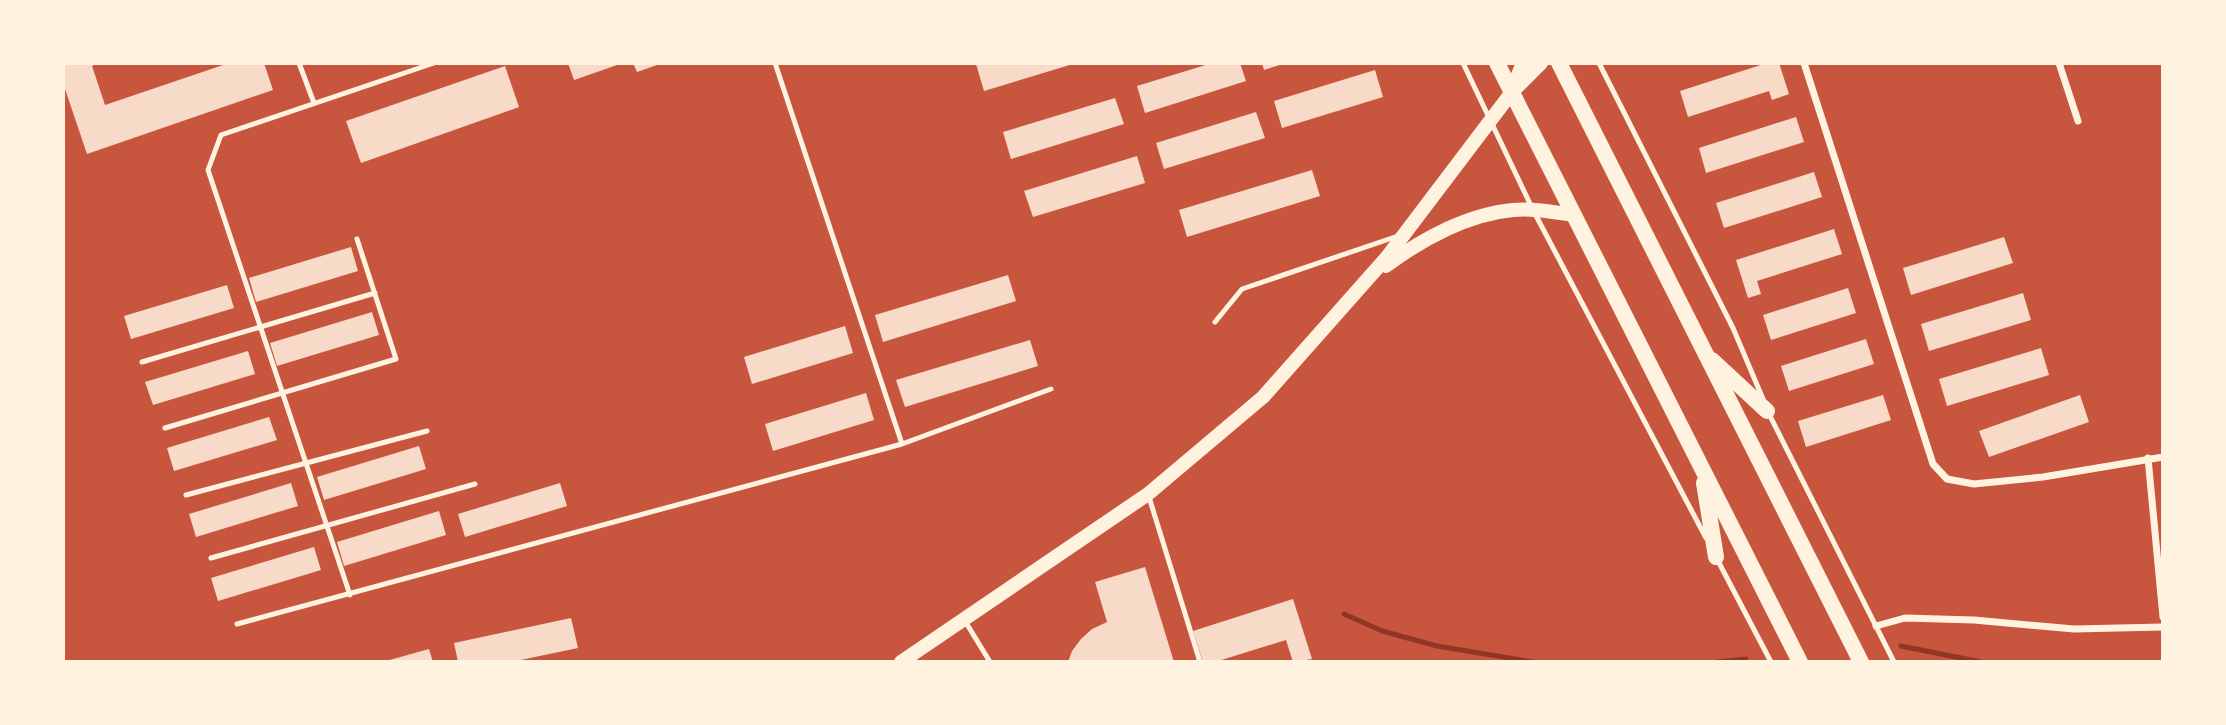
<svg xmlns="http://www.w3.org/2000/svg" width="2226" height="725" viewBox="0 0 2226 725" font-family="Literata,serif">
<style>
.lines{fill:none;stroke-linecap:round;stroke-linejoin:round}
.stream{stroke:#8f3625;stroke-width:5}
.building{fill:#f7dbc8}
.service{stroke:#fff3e0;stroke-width:5}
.minor{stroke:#fff3e0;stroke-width:7}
.secondary{stroke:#fff3e0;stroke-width:14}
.primary{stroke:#fff3e0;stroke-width:16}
</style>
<rect width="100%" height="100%" fill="#c8553d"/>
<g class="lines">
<path class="stream" d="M1344,614L1382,631L1437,646L1533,662
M1901,646L1981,662
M1716,662L1746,659"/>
</g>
<path class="building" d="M63,63H98L92,66L105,105L229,63H264L273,90L87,154L63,83Z
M568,63H623L574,80Z
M633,63H663L637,72Z
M981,63H1072L1073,64L984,91L976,64Z
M1212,63H1240L1246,81L1145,113L1137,86Z
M1262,63H1283V64L1264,70Z
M1767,63H1779L1789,94L1772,100L1769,91L1688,117L1680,91Z
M505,66L519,107L361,163L346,121Z
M1375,70L1383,97L1282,128L1274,101Z
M1115,98L1124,124L1011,159L1003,132Z
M1256,112L1265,138L1164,169L1156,143Z
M1796,117L1804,142L1706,173L1699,148Z
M1137,156L1145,183L1033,217L1024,191Z
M1312,170L1320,196L1187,237L1179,210Z
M1814,172L1822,197L1724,228L1716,203Z
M1834,229L1842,254L1757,281L1761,294L1748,298L1736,260Z
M2004,237L2013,263L1911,295L1903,268Z
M351,247L358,271L256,302L249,278Z
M1008,275L1016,301L883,342L875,315Z
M227,285L234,308L131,339L124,316Z
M1848,288L1856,313L1771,340L1763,315Z
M2023,293L2031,320L1929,351L1921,324Z
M372,312L379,335L277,366L270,343Z
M845,326L853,353L752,384L744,357Z
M1866,339L1874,364L1789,391L1781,366Z
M1030,340L1038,366L905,407L896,380Z
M2041,348L2049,375L1947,406L1939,379Z
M248,351L255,374L153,405L145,382Z
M866,393L874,420L773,451L765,424Z
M1883,395L1891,420L1806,447L1798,421Z
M2080,395L2089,422L1989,457L1979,431Z
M269,417L277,440L174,471L167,448Z
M419,446L426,469L324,500L317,477Z
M291,483L298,506L196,537L189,514Z
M560,483L567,506L465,537L458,514Z
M439,511L446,535L344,566L337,542Z
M314,547L321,570L218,601L211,578Z
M1145,567L1174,662H1068L1072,651L1081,639L1092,629L1107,622L1095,582Z
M1293,599L1312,659L1293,662L1286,640L1215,662H1203L1193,631Z
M571,618L578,648L511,662H458L454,643Z
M429,649L433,662H386V661Z"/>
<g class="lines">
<path class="service" d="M299,63L314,103
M775,63L902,444
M1463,63L1533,210L1706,538
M1599,63L1733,328L1763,399
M1215,322L1242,289L1398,236
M142,362L375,293
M1768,412L1894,662
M165,428L396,359L357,239
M186,495L427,431
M1149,497L1200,662
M211,558L475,484
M1717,559L1771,662
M350,595L208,170L221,135L434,63
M965,621L990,662
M237,624L902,444L1051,389"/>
<path class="minor" d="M1804,63L1933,464L1947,479L1974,484L2043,477L2163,457
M2059,63L2078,121
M2148,458L2163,617
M1876,626L1905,618L1974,620L2074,629L2163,627"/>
<path class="secondary" d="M1513,87L1523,63
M1386,266C1422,239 1468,214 1513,210C1533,208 1553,212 1573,215
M901,662L1148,494L1263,397L1387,257L1512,92L1541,63"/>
<path class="primary" d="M1497,63L1800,662
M1559,63L1861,662
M1712,360L1767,411
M1704,483L1716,557"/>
</g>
<rect width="2226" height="725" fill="none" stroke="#fff3e0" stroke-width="130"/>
</svg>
